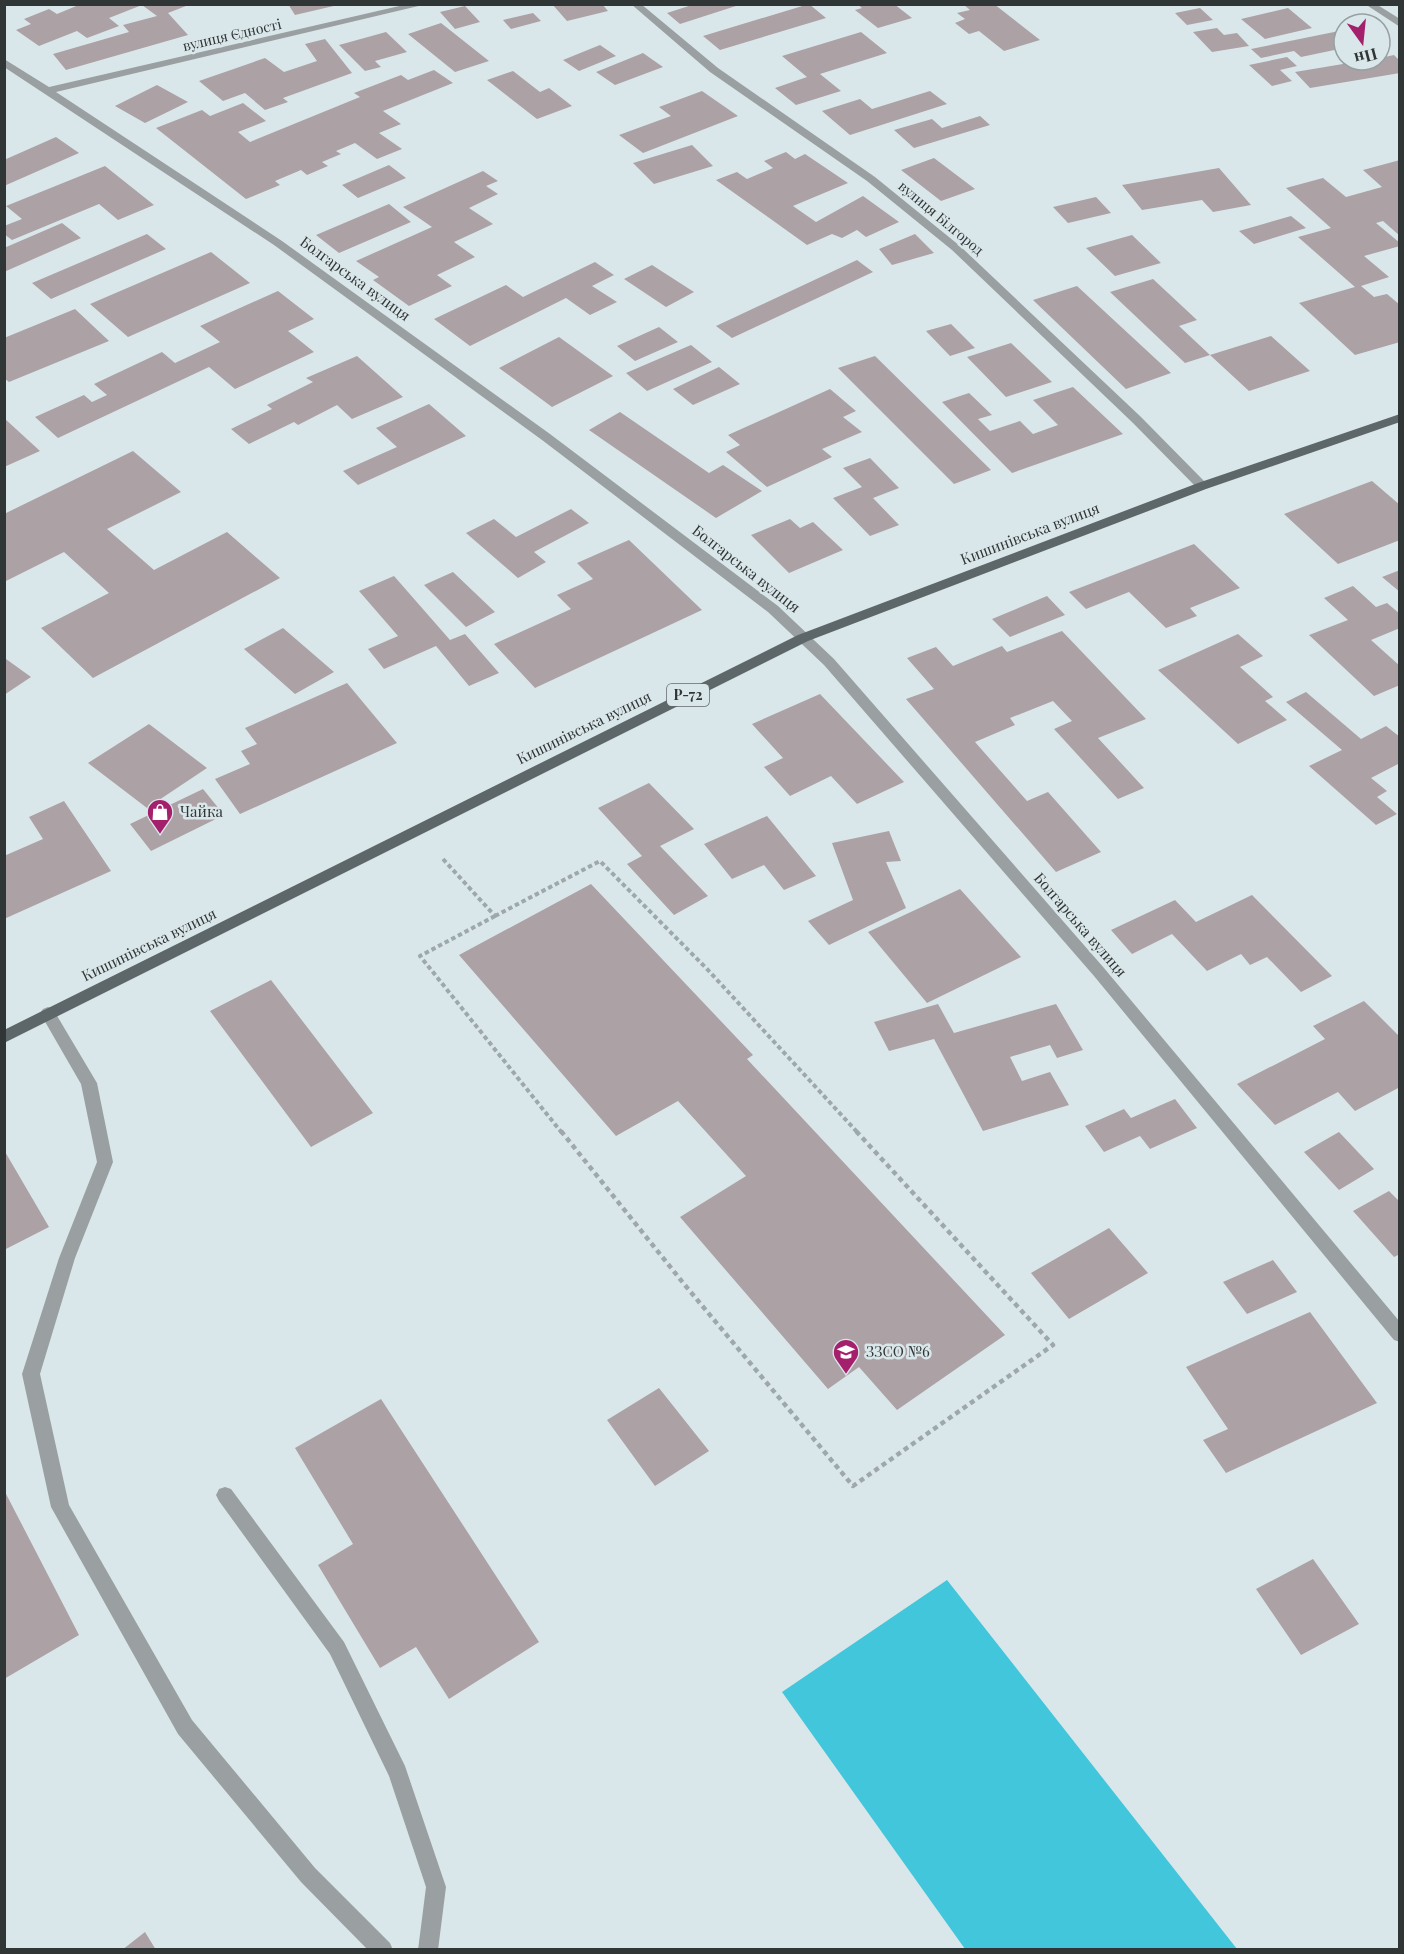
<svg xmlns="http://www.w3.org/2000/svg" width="1404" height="1954" viewBox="0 0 1404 1954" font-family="'Playfair Display',serif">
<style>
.green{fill:#42c6db}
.building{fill:#aca1a5}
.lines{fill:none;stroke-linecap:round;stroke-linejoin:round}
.path-far1{stroke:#9ea8ab;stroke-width:4;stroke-dasharray:4.5 3;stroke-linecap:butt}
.path{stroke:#9ea8ab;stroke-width:4.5;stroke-dasharray:5 4;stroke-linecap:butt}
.service{fill:#9aa0a1;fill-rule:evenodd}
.minor{fill:#9aa0a1;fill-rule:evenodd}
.tertiary{fill:#9aa0a1;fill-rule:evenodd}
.primary{fill:#5d6769;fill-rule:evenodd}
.labels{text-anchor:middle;stroke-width:5;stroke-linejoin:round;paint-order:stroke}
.far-street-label{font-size:14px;fill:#303536;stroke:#dae7ea}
.shield{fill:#dae7ea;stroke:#636a6c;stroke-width:1.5}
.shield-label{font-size:14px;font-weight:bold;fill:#303536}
.street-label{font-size:15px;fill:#303536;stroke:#dae7ea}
.poi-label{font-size:15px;fill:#303536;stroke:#dae7ea;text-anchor:start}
</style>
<rect width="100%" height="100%" fill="#dae7ea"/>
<path class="green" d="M947,1580L1237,1949H965L782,1692Z"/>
<path class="building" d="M81,4H191L168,13L188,35L66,70L53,54L129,32L123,25L157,16L142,5L109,18L119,26L87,38L77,31L39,46L16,30L31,24L24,19L49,9L57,14Z
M288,4H338V5L295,15Z
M552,4H602L608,11L567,21Z
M695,4H739V5L680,24L667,13Z
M809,4L826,18L720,50L703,36Z
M857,4H894L912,18L878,28L855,10L862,8Z
M963,4H994L1040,40L1004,51L979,31L969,34L955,23L965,19L957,13L970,10Z
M465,6L480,22L455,29L440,12Z
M1200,8L1213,20L1187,25L1175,13Z
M1288,8L1312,28L1265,39L1241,19Z
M533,13L541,21L511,29L503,20Z
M441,23L489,61L455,72L408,34Z
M1217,28L1224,35L1237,33L1249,46L1212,52L1193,32Z
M1344,30V48L1301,57L1294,51L1261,58L1251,49Z
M386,32L407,52L375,61L381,67L365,71L339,45Z
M861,32L887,53L820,74L841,91L796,105L775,88L807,77L782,56Z
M325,39L352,73L283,98L288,102L265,110L245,93L223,101L199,81L265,58L284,72L317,61L305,44Z
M600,45L616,56L579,71L563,60Z
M643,53L663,67L615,85L596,72Z
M1394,55L1400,61V73L1310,88L1295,72L1367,60H1380V58Z
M1287,57L1297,66L1280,70L1292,81L1272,86L1249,65Z
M434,70L453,83L383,111L401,124L379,133L402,149L377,159L355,143L336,151L341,154L322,162L328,166L307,175L301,170L275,181L280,185L246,199L156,128L202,110L210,116L243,103L266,121L238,132L250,142L360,97L354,93L401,75L408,80Z
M513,71L540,92L549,88L572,106L537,119L487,80Z
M157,85L188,102L145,123L115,106Z
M702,91L738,116L643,153L619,135L671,116L659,107Z
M930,91L947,104L850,135L822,111L860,99L872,109Z
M980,116L990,125L914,148L894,130L932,119L942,128Z
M56,137L79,153L4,186V160Z
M692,145L713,166L654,184L633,163Z
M786,152L795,159L805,154L848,183L793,206L816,222L863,196L899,222L866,237L857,230L842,238L832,234L807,245L716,180L737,172L747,179L773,168L764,161Z
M934,158L975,189L941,201L901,170Z
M1400,160V236L1383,221L1376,223L1400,243V246L1364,256L1389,277L1361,286L1374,297L1387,294L1400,305V342L1355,355L1299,303L1355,287L1298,237L1331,228L1286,188L1323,178L1346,197L1382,187L1363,170Z
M389,165L406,178L358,198L342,185Z
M105,166L154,205L118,220L99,204L12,240L4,234V226L22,219L6,206Z
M1219,168L1251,205L1213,212L1202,200L1142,210L1122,185Z
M483,171L498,181L486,186L498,194L469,208L493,224L454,242L475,257L437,275L452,286L409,306L373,280L379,277L356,261L432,227L403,207Z
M1096,197L1111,213L1068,223L1053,207Z
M389,204L411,222L339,253L316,235Z
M1291,216L1306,228L1254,244L1239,231Z
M62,223L81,238L4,272V248Z
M147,234L166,249L51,299L32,283Z
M915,234L934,253L892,265L879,249Z
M1132,235L1161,263L1115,276L1086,248Z
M211,252L250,283L128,337L90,304Z
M857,260L873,272L732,338L716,326Z
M595,262L614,275L592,286L617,302L590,315L566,298L470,346L434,319L506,285L523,297Z
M652,265L694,292L666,307L624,279Z
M1153,279L1197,320L1179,326L1210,355L1185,363L1110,292Z
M1077,286L1171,373L1126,389L1033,300Z
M278,291L314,319L288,331L314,352L235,389L209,367L58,438L35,417L84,395L92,402L107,395L94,384L162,352L175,363L220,342L200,326Z
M75,309L109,341L9,382L4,378V338Z
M951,324L975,348L950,356L926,331Z
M659,327L678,342L635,361L617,346Z
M1271,336L1310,371L1249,391L1210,355Z
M559,337L613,376L552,407L499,368Z
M1011,343L1052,382L1006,397L967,357Z
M691,345L712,362L647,391L626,373Z
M357,356L403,397L352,419L337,405L298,425L294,422L249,444L231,429L272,409L267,405L313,382L306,378Z
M875,356L991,470L954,484L838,368Z
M719,367L740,384L693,405L673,389Z
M1073,387L1123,434L1012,473L942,402L969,393L992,415L978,419L990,431L1020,421L1033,434L1058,425L1033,400Z
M830,389L856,411L843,417L862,432L822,449L832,457L767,487L726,452L740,445L728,435Z
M429,404L466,436L358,485L343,471L397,447L376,428Z
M620,412L709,473L723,465L762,491L716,518L589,430Z
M4,418L40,451L4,467Z
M133,451L181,492L107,529L154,570L227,532L280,578L93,678L41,628L109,593L64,552L4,582V514Z
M870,458L899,488L873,498L899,525L870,536L833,498L862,487L843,468Z
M1372,481L1400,505V540L1338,564L1284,514Z
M571,509L589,523L534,552L546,562L518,578L466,533L494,519L516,537Z
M790,519L800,528L813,522L843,550L789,573L751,535Z
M629,540L702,610L535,688L494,644L571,609L557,595L593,579L577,563Z
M1194,544L1240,588L1190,608L1197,616L1166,628L1129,592L1086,609L1069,592Z
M1400,570V592L1382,577Z
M453,572L495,612L466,627L424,585Z
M394,576L450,640L465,634L499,673L469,686L436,646L384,669L368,649L398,636L359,591Z
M1353,586L1376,607L1387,603L1400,614V628L1371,640L1400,666V685L1374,696L1309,635L1348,620L1324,598Z
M1047,596L1065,615L1010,637L992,619Z
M283,628L334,672L295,694L244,649Z
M1062,631L1146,719L1098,738L1144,788L1118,799L1054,729L1072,721L1053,701L1010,718L1015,725L975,742L1027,801L1048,792L1101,852L1056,872L906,699L934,689L907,658L936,647L953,666L1002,646L1007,652Z
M1238,634L1263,656L1240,667L1273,697L1265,701L1287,720L1238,744L1158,670Z
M6,659L31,677L4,695V660Z
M347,683L397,743L240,814L215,779L250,764L241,751L257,744L245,728Z
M1306,692L1361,739L1386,726L1400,737V763L1371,778L1387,791L1377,797L1397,814L1376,825L1309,766L1342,750L1286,702Z
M820,694L904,782L857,804L831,776L790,796L764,767L783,758L752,724Z
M149,724L207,768L147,808L88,763Z
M649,783L694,829L660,846L708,896L674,915L627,864L642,856L598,808Z
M203,789L224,815L151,851L130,824Z
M64,801L111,871L4,919V856L43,839L29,817Z
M767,816L816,876L784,890L764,865L732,879L704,844Z
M889,831L901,861L886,862L906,908L829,945L808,921L853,900L832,843Z
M591,884L753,1055L747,1059L1005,1335L897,1410L859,1367L828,1389L680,1217L746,1176L678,1101L616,1136L459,955Z
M960,889L1021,957L927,1003L868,932Z
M1252,895L1332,976L1301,992L1267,957L1250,965L1241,954L1207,971L1172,934L1132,954L1111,930L1175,900L1196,922Z
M271,980L373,1113L311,1147L210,1011Z
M1364,1001L1400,1037V1087L1355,1111L1338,1092L1275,1125L1237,1084L1325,1039L1313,1026Z
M938,1004L954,1033L1056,1004L1083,1050L1057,1058L1050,1045L1010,1057L1022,1081L1050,1072L1069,1105L983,1131L934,1039L889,1051L874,1022Z
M1175,1099L1197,1128L1150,1149L1140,1136L1104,1152L1085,1126L1124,1109L1131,1118Z
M1339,1132L1374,1169L1339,1190L1304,1152Z
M4,1150L49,1227L4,1250Z
M1389,1191L1400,1202V1254L1394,1257L1353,1211Z
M1109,1228L1148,1273L1069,1319L1031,1273Z
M1273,1260L1297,1292L1247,1314L1223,1282Z
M1310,1312L1377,1403L1226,1473L1203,1440L1228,1429L1186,1367Z
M659,1388L709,1451L655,1486L607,1420Z
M381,1399L539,1642L449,1699L416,1647L380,1668L318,1565L353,1544L295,1448Z
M4,1490L79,1635L4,1679Z
M1313,1559L1359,1624L1301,1655L1256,1589Z
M145,1932L156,1950H122Z"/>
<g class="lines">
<path class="path-far1" d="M443,859L495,916
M495,916L420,956L562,1133
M495,916L600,861L708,970L858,1133"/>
<path class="path" d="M561,1131L684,1284L853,1486L1053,1345L856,1131"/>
<path class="service" d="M48,1007L53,1009L97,1083L113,1162L75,1258L40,1374L69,1505L192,1720L315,1868L390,1943L393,1950H368L301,1882L178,1734L51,1507L22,1374L59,1258L97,1162L81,1084L40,1013L43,1009Z
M225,1487L231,1489L344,1642L405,1766L446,1887L438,1950H418L426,1887L389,1776L330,1654L219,1501L216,1495L219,1489Z"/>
<path class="minor" d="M408,4H427L56,92L282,241L550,434L778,606L834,659L1104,968L1400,1322V1342L1394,1340L1094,976L824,665L768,612L542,440L274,245L4,67V59L49,87Z
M631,4H641L718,68L875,177L960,246L1141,417L1206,483V489H1198L1133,423L952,250L867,181L710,72Z"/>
<path class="tertiary" d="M1365,4H1376L1400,19V27Z"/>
<path class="primary" d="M1400,414V422L1206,489L808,641L4,1043V1030L798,635L1198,483Z"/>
</g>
<defs>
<g id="shop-pin" transform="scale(1.35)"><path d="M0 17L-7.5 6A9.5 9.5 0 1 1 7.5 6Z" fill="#a5206c" stroke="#dae7ea"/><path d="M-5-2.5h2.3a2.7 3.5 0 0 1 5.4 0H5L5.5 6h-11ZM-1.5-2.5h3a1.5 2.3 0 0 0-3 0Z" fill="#fff"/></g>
<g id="school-pin" transform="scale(1.35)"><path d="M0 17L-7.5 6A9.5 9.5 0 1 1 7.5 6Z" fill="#a5206c" stroke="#dae7ea"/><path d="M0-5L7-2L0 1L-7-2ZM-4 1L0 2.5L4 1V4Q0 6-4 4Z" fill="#fff"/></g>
</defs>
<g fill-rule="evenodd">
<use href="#shop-pin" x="160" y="812"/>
<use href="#school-pin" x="846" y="1352"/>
</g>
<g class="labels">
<g class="far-street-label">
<text transform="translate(232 35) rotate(-13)" y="5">вулиця Єдності</text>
<text transform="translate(941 218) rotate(40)" y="5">вулиця Білгород</text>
</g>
<rect class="shield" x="667" y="684" width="42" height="22" rx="4.5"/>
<g class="shield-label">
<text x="688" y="700">Р-72</text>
</g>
<g class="street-label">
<text transform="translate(355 279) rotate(36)" y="5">Болгарська вулиця</text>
<text transform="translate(1030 534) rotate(-21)" y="5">Кишинівська вулиця</text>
<text transform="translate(746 569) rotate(38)" y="5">Болгарська вулиця</text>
<text transform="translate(584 728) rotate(-26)" y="5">Кишинівська вулиця</text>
<text transform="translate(1080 925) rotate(49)" y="5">Болгарська вулиця</text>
<text transform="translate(149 945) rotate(-26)" y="5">Кишинівська вулиця</text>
</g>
<g class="poi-label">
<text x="180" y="817">Чайка</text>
<text x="866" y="1357">ЗЗСО №6</text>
</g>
</g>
<rect width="1404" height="1954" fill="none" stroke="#303536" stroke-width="12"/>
<g transform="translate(1362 42) rotate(165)"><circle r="28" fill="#dae7ea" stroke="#96a0a2" stroke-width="1.5"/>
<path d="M0-4.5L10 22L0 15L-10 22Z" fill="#a5206c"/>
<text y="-9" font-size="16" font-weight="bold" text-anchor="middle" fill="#303536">Пн</text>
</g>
</svg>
